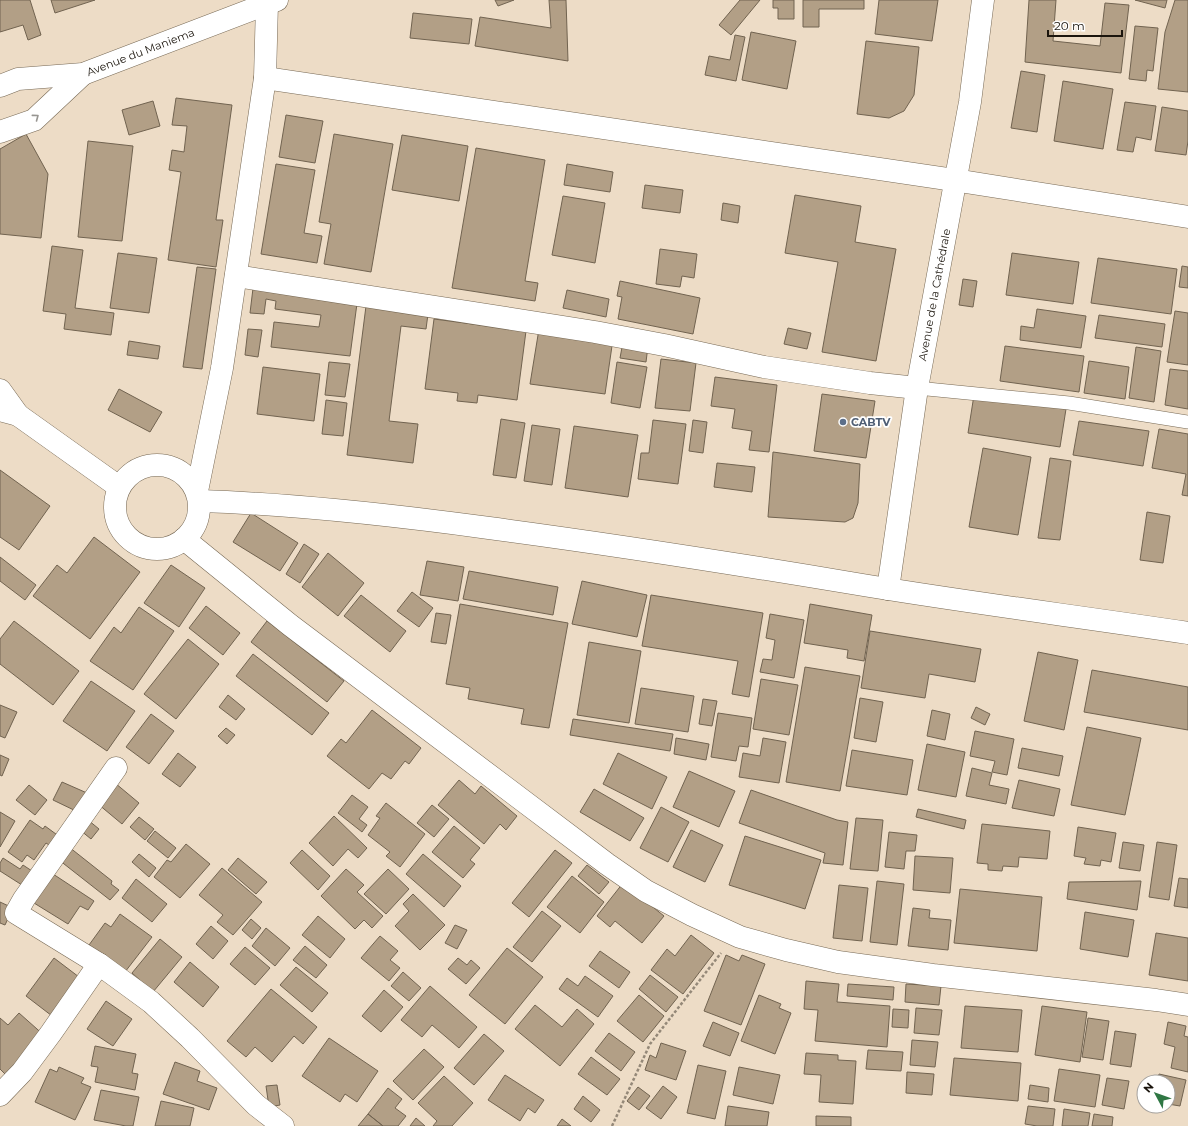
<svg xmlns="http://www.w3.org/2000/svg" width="1188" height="1126" viewBox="0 0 1188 1126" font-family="Montserrat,sans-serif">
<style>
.building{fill:#b29f86;stroke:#716350}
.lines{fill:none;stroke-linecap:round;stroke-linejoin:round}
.service-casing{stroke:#776955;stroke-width:14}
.minor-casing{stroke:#776955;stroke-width:23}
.tertiary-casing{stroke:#776955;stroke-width:23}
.path{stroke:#948878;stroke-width:2.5;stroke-dasharray:3 2;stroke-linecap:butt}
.service{stroke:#fff;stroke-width:13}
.minor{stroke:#fff;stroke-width:22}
.tertiary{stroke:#fff;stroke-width:22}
.oneway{stroke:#989692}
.service-dot{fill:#5c6f8a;stroke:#fff;stroke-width:1.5}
.labels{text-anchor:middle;stroke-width:3.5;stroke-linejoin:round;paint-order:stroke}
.street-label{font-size:11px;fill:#1b150d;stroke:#fff}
.service-label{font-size:11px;font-weight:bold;fill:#4e5e75;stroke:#fff;text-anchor:start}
</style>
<rect width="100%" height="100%" fill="#eddcc6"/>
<path class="building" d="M0,0H30L41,35L28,40L23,25L0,32Z
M51,0H95L55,13Z
M495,0H514L498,6Z
M549,0H566L568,61L475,46L480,17L551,28Z
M740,0H760L731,35L719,25Z
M773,0H794V19H778V8H773Z
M803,0H864V9H819V27H803Z
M879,0H938L932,41L875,34Z
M1029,0H1056L1053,41L1100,46L1105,3L1129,5L1121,73L1025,62Z
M1135,0H1167L1165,8Z
M1175,0H1188V92L1158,89L1165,32Z
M413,13L472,19L469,44L410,38Z
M1135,26L1158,28L1153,71L1147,70L1146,81L1129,79Z
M751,32L796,41L787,89L742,80Z
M735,35L745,37L736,81L705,75L709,56L730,60Z
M866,41L919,47L914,95L904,111L889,118L857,114Z
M1021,71L1045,75L1037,132L1011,128Z
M1063,81L1113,89L1103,149L1054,141Z
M176,98L232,105L216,220H223L216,267L168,260L181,172L169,170L172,150L184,152L187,126L172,125Z
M153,101L160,126L129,135L122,110Z
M1125,102L1156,106L1151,140L1136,137L1133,152L1117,150Z
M1162,107L1188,111V141L1186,155L1155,151Z
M286,115L323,121L315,163L279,157Z
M26,134L48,174L41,238L0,234V149Z
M334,134L393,144L371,272L324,264L331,224L319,222Z
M402,135L468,146L459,201L392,190Z
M88,141L133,146L122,241L78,237Z
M476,148L545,160L525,281L538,283L535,301L452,288Z
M276,164L315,170L304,233L322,236L317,263L261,254Z
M567,164L613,172L610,192L564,185Z
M645,185L683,190L680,213L642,208Z
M795,195L861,206L855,242L896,249L876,361L822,352L838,262L785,253Z
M563,196L605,203L595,263L552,255Z
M723,203L740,206L738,223L721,220Z
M52,246L83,250L75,308L114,313L111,335L64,329L66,314L43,311Z
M660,249L697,254L694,278L682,276L680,287L656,284Z
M118,253L157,258L149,313L110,308Z
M1012,253L1079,262L1073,304L1006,295Z
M1098,258L1177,269L1171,314L1091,303Z
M1182,266L1188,267V288L1179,287Z
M197,267L216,269L202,369L183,367Z
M963,279L977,281L973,307L959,305Z
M254,280L358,296L350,356L271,347L274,322L319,327L321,315L275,309L276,301L266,299L264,314L250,313Z
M620,281L700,298L693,334L618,319L622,297L617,296Z
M567,290L609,299L606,317L563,308Z
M366,306L428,314L426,329L401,326L389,421L418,424L413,463L347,455Z
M1037,309L1086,316L1081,348L1020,340L1021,326L1034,328Z
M1175,311L1188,313V365L1167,362Z
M1099,315L1165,324L1162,347L1095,338Z
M434,319L526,331L517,400L478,395L477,403L457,401L458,393L425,389Z
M788,328L811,333L807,349L784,344Z
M248,329L262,330L258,357L245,355Z
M539,329L613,339L605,394L530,384Z
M129,341L160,346L158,359L127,355Z
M623,342L648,346L646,362L620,358Z
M1005,346L1084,356L1079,392L1000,381Z
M1136,347L1161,351L1154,402L1129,398Z
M661,359L696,363L690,411L655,408Z
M1089,361L1129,367L1125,399L1084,393Z
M329,362L350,364L345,397L325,395Z
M617,362L647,367L640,408L611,403Z
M263,367L320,374L314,421L257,414Z
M1170,369L1188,371V409L1165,405Z
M715,377L777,385L769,452L749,450L752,431L732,428L735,409L711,406Z
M119,389L162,412L150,432L108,410Z
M822,394L875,401L866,458L814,451Z
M974,395L1066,409L1060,447L968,433Z
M326,400L347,403L343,436L322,434Z
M501,419L525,423L516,478L493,475Z
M653,420L686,424L678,484L638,479L641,453H649Z
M693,420L707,422L703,453L689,451Z
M1079,421L1149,431L1143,466L1073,455Z
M532,425L560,429L552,485L524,481Z
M574,426L638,435L628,497L565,488Z
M1159,429L1188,434V496L1182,495L1186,474L1152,468Z
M983,448L1031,457L1018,535L969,527Z
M773,452L860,464L858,503L853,518L845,522L768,517Z
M1050,458L1071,461L1060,540L1038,538Z
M717,463L755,467L752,492L714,487Z
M0,470L50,506L19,550L0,537Z
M1147,512L1170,516L1163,563L1140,560Z
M251,513L298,543L280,571L233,542Z
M94,537L140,572L90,639L33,596L57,565L67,573Z
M304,544L319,554L300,583L286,574Z
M328,553L364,583L338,616L302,587Z
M0,557L36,585L25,600L0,581Z
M427,561L464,567L458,601L420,595Z
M171,565L205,588L179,627L144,603Z
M469,571L558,587L553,615L463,599Z
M582,581L647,595L637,637L572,624Z
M412,592L433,608L419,627L397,611Z
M361,595L406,631L390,652L344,616Z
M651,595L763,613L749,697L732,694L738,661L642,646Z
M460,604L568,623L549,728L521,724L524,709L468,699L470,688L446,684Z
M810,604L872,615L864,661L847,658L848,650L804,643Z
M206,606L240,633L223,655L189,628Z
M139,607L174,631L133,690L90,661L114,627L121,633Z
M436,613L451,615L446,644L431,642Z
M770,614L804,620L794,678L760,672L763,659L772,660L775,640L766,638Z
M14,621L79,671L53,705L0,664V639Z
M267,621L344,681L327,702L251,642Z
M870,631L981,649L975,682L929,674L925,698L861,688Z
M188,639L219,664L176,719L144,694Z
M589,642L641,651L629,723L577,715Z
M1038,652L1078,660L1064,730L1024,721Z
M253,654L329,713L312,735L236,676Z
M805,667L860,676L840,791L786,782Z
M1092,670L1188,687V730L1084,712Z
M761,679L798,685L789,735L753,729Z
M91,681L135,711L107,751L63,721Z
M641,688L694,696L688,732L635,724Z
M228,695L245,709L236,720L219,707Z
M860,698L883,702L876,742L854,738Z
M703,699L717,701L712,726L699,724Z
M0,705L17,712L5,738L0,736Z
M976,707L990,714L985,725L971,718Z
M372,710L421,748L409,764L405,761L391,779L382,773L369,789L327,756L341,739L346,743Z
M932,710L950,714L945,740L927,736Z
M718,713L752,718L748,747L739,746L736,761L711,757Z
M151,714L174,731L149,764L126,747Z
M573,719L673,734L670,751L570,735Z
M1087,727L1141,738L1125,815L1071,805Z
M226,728L235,735L227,744L218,736Z
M975,731L1014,739L1007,775L992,772L995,761L970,756Z
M676,738L709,744L706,760L674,754Z
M763,738L786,742L779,783L739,777L743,753L760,756Z
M927,744L965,752L956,797L918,790Z
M1022,748L1063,756L1059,776L1018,768Z
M852,750L913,760L907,795L846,786Z
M178,753L196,767L180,787L162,774Z
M618,753L667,777L652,809L603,784Z
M0,755L9,759L2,776L0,775Z
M972,768L992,773L989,785L1009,789L1006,804L966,796Z
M689,771L735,791L719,827L673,807Z
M459,780L475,794L481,786L517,816L506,830L500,824L484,844L438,805Z
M1019,780L1060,789L1054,816L1012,808Z
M62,782L87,793L78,812L53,800Z
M115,783L139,803L122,824L98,804Z
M29,785L47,800L35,815L16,800Z
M594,789L644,818L630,841L580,812Z
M751,790L837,820L848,822L843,865L823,863L825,853L739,823Z
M352,795L368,807L359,819L367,825L362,832L338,813Z
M386,803L425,834L400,867L386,856L390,852L368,835L380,818L376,816Z
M432,805L449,819L434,837L417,823Z
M661,807L689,822L668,862L640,848Z
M918,809L966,820L964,829L916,817Z
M0,812L15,821L0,847Z
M334,816L367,848L358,858L348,849L333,866L309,843Z
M139,817L154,829L145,840L130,827Z
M856,818L883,820L878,871L850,869Z
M30,820L43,829L45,826L60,837L52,847L46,843L34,860L27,855L22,862L8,852Z
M88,820L99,829L91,839L80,830Z
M982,824L1050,831L1047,859L1019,857L1018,867L1003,866L1002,871L988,870V864L977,863Z
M454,826L480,848L470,860L475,864L463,878L432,852Z
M1078,827L1116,833L1111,862L1101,860L1100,866L1084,864L1086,858L1074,856Z
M691,830L723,845L705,882L673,867Z
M155,831L176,848L168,858L147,841Z
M889,832L917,835L915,851H906L904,869L885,867Z
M745,836L821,860L805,909L729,885Z
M1123,842L1144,845L1140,871L1119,868Z
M1157,842L1177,845L1169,900L1149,897Z
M186,844L210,864L180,898L154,877L167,860L171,862Z
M69,847L112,881L111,884L119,890L110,900L59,860Z
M302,850L330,876L318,890L290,863Z
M555,850L572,863L529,917L512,903Z
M139,854L156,868L149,877L132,862Z
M423,854L461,886L444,907L406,874Z
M915,856L953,858L950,893L913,890Z
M3,858L20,869L23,865L32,871L22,885L0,871V863Z
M238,858L267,882L256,894L228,870Z
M587,865L609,882L599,894L578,876Z
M222,868L262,902L233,935L217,922L223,915L199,895Z
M346,869L364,885L357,892L383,916L372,928L364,920L355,929L321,896Z
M388,869L409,889L386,914L364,894Z
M53,874L94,901L88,910L80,906L68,924L34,903Z
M572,876L604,902L580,933L547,907Z
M1179,878L1188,879V908L1174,906Z
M136,879L167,904L152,922L122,898Z
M877,881L904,884L897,945L870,942Z
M1141,881L1137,910L1067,899L1069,882Z
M623,883L664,916L642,943L615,921L610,927L597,916Z
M839,885L868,888L862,941L833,938Z
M960,889L1042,897L1037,951L954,943Z
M413,894L445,925L420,950L395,926L409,911L403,904Z
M0,902L13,908L5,925L0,923Z
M913,908L930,910L929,918L951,920L948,950L908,946Z
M542,911L561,926L532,962L513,947Z
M1085,912L1134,920L1128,957L1080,949Z
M120,914L152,937L125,972L89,945L105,923L111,927Z
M318,916L345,939L330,958L302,935Z
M251,919L261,928L252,939L242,930Z
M455,925L467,930L457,949L445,943Z
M211,926L228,941L213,959L196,944Z
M266,928L290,948L275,966L252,946Z
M1156,933L1188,938V981L1149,975Z
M691,935L714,953L683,994L651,970L667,949L675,956Z
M380,936L398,951L390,960L400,968L389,981L361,958Z
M160,939L182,957L153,992L132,973Z
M305,946L327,965L316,978L293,960Z
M245,947L270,968L255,985L230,964Z
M507,948L543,977L505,1024L469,995Z
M600,951L630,972L619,988L589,966Z
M726,955L739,961L742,955L765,964L741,1025L704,1011Z
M54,958L79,977L56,1019L26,996Z
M458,958L467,965L471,960L480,968L466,984L448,969Z
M190,962L219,987L203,1007L174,982Z
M296,967L328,993L312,1012L280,985Z
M403,972L421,988L409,1001L391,986Z
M650,975L678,997L666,1012L639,989Z
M585,976L613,996L598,1017L559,989L567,978L578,986Z
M806,981L839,984L837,1002L890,1006L887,1047L815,1041L818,1010L804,1009Z
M848,984L894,987L893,1000L847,996Z
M906,984L941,986L939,1005L905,1002Z
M430,986L477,1027L459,1048L432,1025L422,1037L401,1020Z
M271,989L317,1027L303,1044L294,1036L272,1062L255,1047L246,1057L227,1041Z
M384,990L403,1007L381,1032L362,1016Z
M639,995L664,1016L643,1042L617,1021Z
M759,995L781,1004L779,1008L791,1013L775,1054L741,1041Z
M106,1001L132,1019L113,1046L87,1029Z
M535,1005L562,1027L577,1009L594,1024L560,1066L515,1029Z
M965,1006L1022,1010L1018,1052L961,1048Z
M1042,1006L1087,1012L1080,1062L1035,1055Z
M916,1008L942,1010L939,1035L914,1033Z
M893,1009L909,1010L908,1028L892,1027Z
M19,1013L46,1037L6,1075L0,1069V1018L8,1025Z
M1088,1018L1109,1021L1103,1060L1082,1057Z
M713,1022L739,1033L730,1056L703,1046Z
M1168,1022L1186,1026L1184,1036L1188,1037V1072L1171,1068L1175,1047L1164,1044Z
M1115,1031L1136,1034L1131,1067L1110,1064Z
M609,1033L635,1052L621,1071L595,1051Z
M484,1034L504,1051L474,1085L454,1068Z
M329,1038L378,1071L357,1102L345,1094L340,1102L302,1076Z
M912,1040L938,1042L935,1067L910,1065Z
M661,1043L686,1051L676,1080L645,1070L650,1055L656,1058Z
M95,1046L136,1054L132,1073L138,1074L135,1090L95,1082L98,1067L91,1066Z
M424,1049L444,1067L413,1100L393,1081Z
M868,1050L903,1052L901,1071L866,1069Z
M806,1053L838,1055V1060L856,1061L853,1104L819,1102L821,1075L804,1074Z
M591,1057L620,1079L607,1095L578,1074Z
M954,1058L1021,1063L1018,1101L950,1095Z
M175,1062L200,1071L197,1081L217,1088L209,1110L163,1094Z
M698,1065L726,1071L715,1119L687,1113Z
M59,1067L84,1078L81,1083L91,1087L75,1120L35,1102L50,1069L57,1072Z
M739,1067L780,1075L773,1104L733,1095Z
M1059,1069L1100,1075L1095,1107L1054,1101Z
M907,1072L934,1074L932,1095L906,1093Z
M1159,1074L1186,1080L1180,1106L1168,1104V1082H1157Z
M505,1075L544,1100L535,1113L528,1108L520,1121L488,1100Z
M444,1076L473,1103L452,1126H433L437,1121L418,1103Z
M1107,1078L1129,1081L1124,1109L1102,1105Z
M277,1085L280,1105L269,1107L266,1086Z
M1030,1085L1049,1088L1048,1102L1028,1099Z
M663,1086L677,1097L661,1119L646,1108Z
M638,1087L650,1096L639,1110L627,1101Z
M388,1088L402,1099L395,1108L406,1116L398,1126H383L368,1114Z
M101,1090L139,1097L133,1126H126L94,1120Z
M583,1096L600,1110L591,1122L574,1109Z
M161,1101L194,1108L190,1126H155Z
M728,1106L769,1112L767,1126H725Z
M1028,1106L1055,1109L1053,1126H1037L1025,1124Z
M1064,1109L1090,1113L1088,1126H1062Z
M368,1114L383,1126H358Z
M1094,1114L1113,1117L1112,1126H1092Z
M816,1116L851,1117V1126H816Z
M416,1118L425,1126H410Z
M562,1119L571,1126H557Z"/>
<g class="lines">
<g class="service-casing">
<path id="service" d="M917,388L1069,403L1188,422"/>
</g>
<g class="minor-casing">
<g id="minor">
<path d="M265,78L954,180L1188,217"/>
<path id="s1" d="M0,86L18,79L83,74L277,0"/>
<path d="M0,132L34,120L83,74"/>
<path d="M236,276L595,332L664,345L764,367L870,383L917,388"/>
<path d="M197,491L222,368L265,78L267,3"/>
<path d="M184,539L290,625L607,864L646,891L692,915L740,937L786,950L838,962L933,975L1156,1000L1188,1005"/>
<path d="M99,964L16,913L24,899L116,768"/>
<path d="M0,1095L22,1072L51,1033L99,964L151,1002L190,1038L256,1105L283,1126"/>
</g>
</g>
<g class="tertiary-casing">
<g id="tertiary">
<path d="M0,390L18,415"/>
<path d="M0,410L18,415L119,487"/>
<circle cx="157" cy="507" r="42"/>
<path d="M200,501C297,504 393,515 489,528C610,544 731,563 851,583C963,602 1076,616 1188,633"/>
<path id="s2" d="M888,589L917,388L970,102L983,0"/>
</g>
</g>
<path class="path" d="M612,1126L650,1044L721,953"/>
<use href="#service" class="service"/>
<use href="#minor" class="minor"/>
<use href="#tertiary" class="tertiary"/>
</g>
<defs><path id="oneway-chevron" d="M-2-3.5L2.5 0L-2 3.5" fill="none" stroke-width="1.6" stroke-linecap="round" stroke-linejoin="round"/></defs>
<use class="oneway" href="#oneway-chevron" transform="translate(36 117) rotate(-37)"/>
<circle class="service-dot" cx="843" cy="422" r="4"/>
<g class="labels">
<g class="street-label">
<text dy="4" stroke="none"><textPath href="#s1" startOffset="146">Avenue du Maniema</textPath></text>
<text dy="4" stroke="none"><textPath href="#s2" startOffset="298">Avenue de la Cathédrale</textPath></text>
</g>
<g class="service-label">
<text x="851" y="426">CABTV</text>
</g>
</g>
<g transform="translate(1156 1094) rotate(311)"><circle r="19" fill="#ffffff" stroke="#a4a19e"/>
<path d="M0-3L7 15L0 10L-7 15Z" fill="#2f7744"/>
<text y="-6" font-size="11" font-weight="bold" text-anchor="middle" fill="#1b150d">N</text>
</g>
<path d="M1048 30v6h74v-6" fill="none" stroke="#1b150d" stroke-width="2"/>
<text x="1054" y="30" font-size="12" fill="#1b150d" stroke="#ffffff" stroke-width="3" paint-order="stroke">20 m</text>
</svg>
